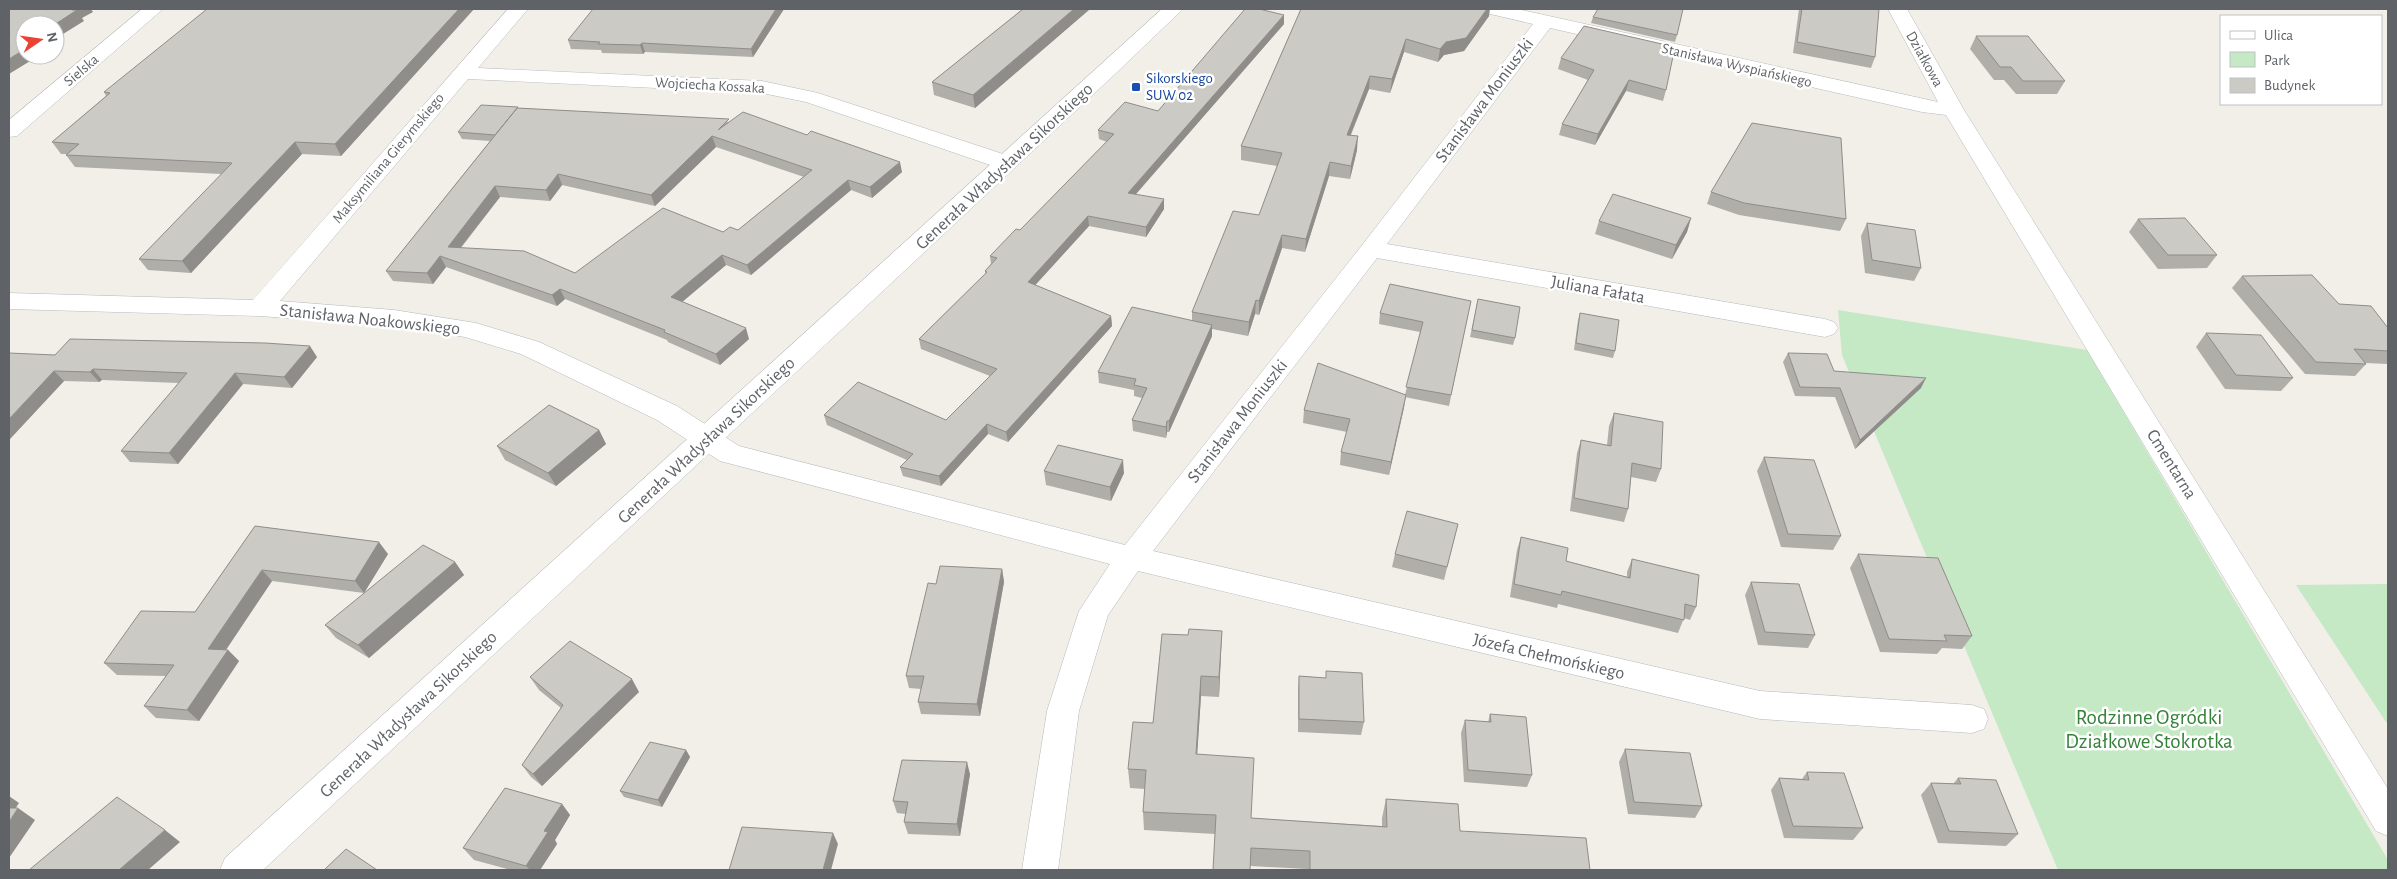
<svg xmlns="http://www.w3.org/2000/svg" width="2397" height="879" viewBox="0 0 2397 879" font-family="'Alegreya Sans',sans-serif">
<style>
.green{fill:#c5e8c5}
.lines{fill:none;stroke-linecap:round;stroke-linejoin:round}
.street-casing{stroke:#b5b8bc;stroke-width:1}
.secondary-casing{stroke:#b6babf;stroke-width:1}
.street{fill:#fff;fill-rule:evenodd}
.secondary{fill:#fff;fill-rule:evenodd}
.wall{fill:#afaea9;fill-rule:evenodd}
.shaded-wall{fill:#8f8d8a}
.building{fill:#cccac5;stroke:#8f8d8a;fill-rule:evenodd}
.transit-dot{fill:#1a4fb4;stroke:#fff;stroke-width:2}
.labels{text-anchor:middle;stroke-width:5;stroke-linejoin:round;paint-order:stroke}
.far-street-label{font-size:15px;fill:#5f6368;stroke:#fff}
.far-transit-label{font-size:15px;fill:#164399;stroke:#fff;text-anchor:start}
.street-label{font-size:18px;fill:#5f6368;stroke:#fff}
.near-park-label{font-size:21px;fill:#348238;stroke:#fff}
</style>
<rect width="100%" height="100%" fill="#f1efe8"/>
<path class="green" d="M1838,310L2087,350L2388,860V870H2058L1842,355Z
M2388,584V725L2296,585Z"/>
<g class="lines">
<g class="street-casing">
<path id="street" d="M142,9H163L17,136L9,137V120Z
M508,9H528L478,68L762,81L818,93L1015,158L1018,163L1015,168L1007,170L999,168L806,102L762,93L468,79L280,301L394,310L476,323L539,342L677,406L739,446L1125,545L1363,244L1533,24L1486,13L1484,9H1517L1938,102L1888,9H1907L1964,110L2388,789V836L2376,831L1946,115L1922,112L1550,28L1387,244L1825,319L1834,322L1838,328L1834,334L1825,337L1377,258L1153,551L1760,691L1972,705L1984,709L1988,719L1984,729L1972,733L1760,719L1138,571L1108,615L1079,711L1058,870H1022L1047,711L1079,611L1110,564L720,461L657,420L521,354L465,337L394,326L260,316L9,309V293L253,300Z"/>
</g>
<g class="secondary-casing">
<path id="secondary" d="M1162,9H1183L1113,76L263,870H220L225,858Z"/>
</g>
<use href="#street" class="street"/>
<use href="#secondary" class="secondary"/>
</g>
<path class="wall" d="M474,9L341,156L302,154L191,273L148,270L139,259L222,174L75,167L66,155L67,154H61L52,142L106,96L104,92Z
M784,9L753,57L645,52L643,54L602,53L601,50L571,49L568,40Z
M1023,9H1090L975,108L934,95L932,82Z
M1301,9L1489,16L1464,51L1444,55L1438,62L1404,52L1390,93L1369,89L1351,135L1357,150L1350,179L1329,176L1305,252L1282,248L1259,315L1255,314L1248,336L1212,329V336L1169,432H1167L1166,438L1133,431L1132,420L1142,398L1134,396V390L1099,383L1098,372L1192,320V312L1259,215L1277,166L1241,160V146Z
M1799,9H1879L1875,57L1871,68L1793,53Z
M1284,15V24L1136,194L1164,209L1146,237L1089,226L1035,285L1111,316L1112,326L1008,442L988,434L941,486L903,476L900,467L907,460L827,425L824,415L946,420L990,376L921,349L919,339L985,274V271L991,264L990,256L1020,230L1107,142L1099,139L1098,130L1158,111Z
M1593,17L1677,35L1675,42L1591,23Z
M1976,36L2065,81L2057,94H2016L2004,80H1994L1970,49Z
M1561,58L1666,90L1663,101L1626,91L1595,145L1559,135L1562,124L1588,80L1558,69Z
M518,108L730,122L902,172L872,198L851,190L751,275L726,265L682,302L749,339L720,365L668,342L667,340L565,299L557,306L446,267L433,284L393,281L386,271L490,141L462,139L458,132ZM716,147L804,177L738,230L575,273L461,248L500,197L550,201L562,185L655,206Z
M1711,192L1846,219L1840,231L1739,215L1707,204Z
M1691,218L1687,232L1672,259L1595,234L1599,221Z
M2138,219L2217,255L2207,268L2158,269L2129,232Z
M1867,223L1921,268L1914,281L1865,273L1861,236Z
M2242,276L2339,304L2388,328V364L2365,363L2366,364L2355,376L2305,374L2232,288Z
M1478,299L1515,338L1513,345L1470,337Z
M1471,301L1449,406L1405,397L1389,475L1340,465L1341,452L1347,432L1303,423L1304,410L1405,395L1420,332L1379,324L1380,313Z
M1580,313L1615,351L1613,358L1574,350L1578,320Z
M2206,333L2293,378L2281,391L2225,389L2196,347Z
M1788,353L1834,371L1921,388L1855,449L1835,397L1795,396L1783,362Z
M55,355L317,357L292,388L243,384L178,464L130,462L121,451L179,383L102,380L99,382L64,381L9,440Z
M1614,413L1661,469L1656,482L1631,477L1628,509L1624,522L1570,511L1577,453L1581,440L1607,445L1609,426Z
M599,430L606,444L556,486L505,460L497,446Z
M1764,457L1841,536L1833,550L1781,547L1757,471Z
M1044,471L1124,473L1111,501L1046,485Z
M1458,524L1444,580L1392,567L1395,554Z
M255,526L388,554L364,593L272,581L226,650H228L239,661L199,721L156,718L144,706L166,676L117,675L104,663L195,612Z
M1521,537L1566,561L1627,577V572L1632,559L1696,607L1690,620L1684,618L1678,633L1558,604L1557,608L1510,597L1517,550Z
M1858,554L1972,636L1962,649L1942,648L1937,654L1880,652L1850,568Z
M455,562L464,575L369,658L336,638L325,625Z
M1002,569L1004,582L980,716L921,714L918,702L921,689L909,688L906,676L936,584Z
M1751,582L1815,635L1808,648L1758,645L1745,595Z
M1222,631L1219,697L1201,696L1197,754L1251,818L1382,826V818L1386,799L1460,831L1590,870H1307V869L1251,866L1215,834L1144,830L1143,812L1145,789L1130,788L1128,769L1153,723L1188,635Z
M1326,671L1364,722L1361,735L1298,732V689L1299,676L1326,678Z
M530,677L639,692L542,786L531,777L522,765L561,708L539,690Z
M1490,714L1532,775L1527,787L1464,782L1461,733L1465,720L1488,722Z
M1625,749L1702,806L1695,818L1628,814L1619,762Z
M686,750L690,757L662,807L624,797L620,791Z
M1807,772L1863,828L1853,840L1784,838L1771,790L1779,778L1802,779Z
M970,774L960,836L908,834L904,822L906,814L897,813L893,801Z
M1958,778L2018,834L2006,846L1938,843L1921,795L1931,783L1953,784Z
M562,804L570,815L555,840L557,844L540,870H511L474,860L463,848Z"/>
<path class="shaded-wall" d="M73,9H91L93,12L82,18L84,21L55,39V25H54Z
M459,9H474L341,156L335,144Z
M776,9H784L753,57L751,49Z
M1074,9H1090L975,108L973,95Z
M1487,9H1490L1489,16L1464,51L1444,55L1438,62L1440,49L1446,42Z
M1284,15V24L1129,202L1128,193Z
M1406,39L1404,52L1390,93L1392,79Z
M642,43L645,52L643,54L640,45Z
M25,49V55H40L9,74V59Z
M1370,76L1369,89L1345,148L1347,135Z
M1629,80L1626,91L1595,145L1598,134Z
M712,136L716,147L655,206L651,195Z
M1358,136L1357,150L1350,179L1351,166Z
M295,142L302,154L191,273L182,261Z
M900,162L902,172L872,198L870,187Z
M1330,162L1329,176L1305,252L1306,239Z
M558,174L562,185L550,201L546,190Z
M848,180L851,190L751,275L747,265Z
M495,186L500,197L453,257L448,247Z
M1164,199V209L1146,237V227Z
M1088,216L1089,226L1029,292L1028,282Z
M1691,218L1687,232L1672,259L1676,245Z
M1282,235V248L1259,315V301Z
M722,255L726,265L675,308L671,297Z
M440,256L446,267L433,284L427,273Z
M560,289L565,299L557,306L552,295Z
M1256,300L1255,314L1248,336L1249,322Z
M1111,316L1112,326L1008,442L1006,432Z
M1212,325V336L1169,432V421Z
M746,328L749,339L720,365L716,354Z
M310,346L317,357L292,388L284,377Z
M93,369L102,380L99,382L90,372Z
M54,371L64,381L9,440V419Z
M235,373L243,384L178,464L169,453Z
M1926,378L1921,388L1855,449L1860,440Z
M1406,395L1404,408L1389,475L1391,462Z
M1167,421V432L1166,438V427Z
M987,424L988,434L941,486L939,476Z
M599,430L606,444L556,486L548,473Z
M1123,460L1124,473L1111,501L1110,487Z
M379,542L388,554L364,593L355,581Z
M455,562L464,575L369,658L358,645Z
M1002,569L1004,582L980,716L977,704Z
M262,570L272,581L219,660L208,649Z
M1222,631L1221,651L1219,697V677Z
M228,650L239,661L199,721L187,710Z
M1201,676V696L1196,773V754Z
M632,679L639,692L542,786L533,774Z
M686,750L690,757L662,807L658,800Z
M967,762L970,774L960,836L957,824Z
M9,796L19,803L9,818Z
M562,804L570,815L555,840L557,844L540,870H530L526,866L544,831Z
M18,808L35,820L9,858V822Z
M165,830L180,842L148,870H119Z
M833,833L838,844L831,870H823Z"/>
<path class="building" d="M9,9H73L72,10H77L54,25H25V49L9,59Z
M207,9H459L335,144L295,142L182,261L139,259L232,163L66,155L79,144L52,142L110,93L104,92Z
M593,9H776L751,49L642,43L640,45L598,44L600,42L568,40Z
M1023,9H1074L973,95L932,82Z
M1245,9H1259L1284,15L1128,193L1164,199L1146,227L1088,216L1028,282L1111,316L1006,432L987,424L939,476L900,467L913,454L824,415L858,382L946,420L997,369L919,339L987,272L985,271L997,258L990,256L1016,229L1020,230L1114,134L1098,130L1125,102L1158,111Z
M1301,9H1487L1466,38L1446,42L1440,49L1406,39L1392,79L1370,76L1347,135L1358,136L1351,166L1330,162L1306,239L1282,235L1259,301L1256,300L1249,322L1192,312L1233,211L1259,215L1282,153L1241,146Z
M1598,9H1683L1677,35L1593,17Z
M1802,9H1879L1875,57L1797,42Z
M1584,26L1675,47L1666,90L1629,80L1598,134L1562,124L1594,70L1561,58Z
M1976,36H2028L2065,81H2023L2011,67H2000Z
M481,105L518,107L495,135L458,132Z
M517,108L729,119L718,130L743,112L807,135L811,131L900,162L870,187L848,180L747,265L722,255L671,297L746,328L716,354L664,332L665,330L560,289L552,295L440,256L427,273L386,271ZM712,136L812,170L738,230L730,227L723,232L663,208L575,273L524,251L448,247L495,186L546,190L558,174L651,195Z
M1752,123L1841,138L1846,219L1744,203L1711,192Z
M1613,194L1691,218L1676,245L1599,221Z
M2185,218L2217,255H2168L2138,219Z
M1867,223L1915,230L1921,268L1872,260Z
M2312,275L2339,304L2371,306L2388,328V351L2354,349L2366,364L2316,362L2242,276Z
M1390,284L1471,301L1451,395L1406,387L1423,322L1380,313Z
M1478,299L1520,307L1515,338L1472,330Z
M1132,307L1212,325L1169,421H1167L1166,427L1132,420L1147,388L1134,385L1136,379L1098,372Z
M1580,313L1619,320L1615,351L1576,343Z
M2206,333L2261,335L2293,378L2236,375Z
M70,339L265,343L310,346L284,377L235,373L169,453L121,451L187,373L93,369L90,372L54,371L9,419V353L55,355Z
M1788,353L1827,354L1834,371L1926,378L1860,440L1840,388L1800,387Z
M1318,363L1406,395L1391,462L1341,452L1350,419L1304,410Z
M549,405L599,430L548,473L497,446Z
M1614,413L1663,422L1661,469L1632,463L1628,509L1574,498L1581,440L1611,446Z
M1058,445L1123,460L1110,487L1044,471Z
M1764,457L1814,460L1841,536L1788,534Z
M1407,511L1458,524L1447,567L1395,554Z
M255,526L379,542L355,581L262,570L208,649L228,650L187,710L144,706L174,665L104,663L141,611L195,612Z
M1521,537L1568,548L1566,561L1630,578L1632,559L1699,575L1696,607L1685,604L1684,620L1562,591L1561,595L1514,584Z
M423,545L455,562L358,645L325,625Z
M1858,554L1938,558L1972,636L1944,635L1947,641L1889,639Z
M940,566L1002,569L977,704L918,702L924,676H906L928,583L936,584Z
M1751,582L1799,584L1815,635L1765,632Z
M1189,629L1222,631L1219,677L1201,676L1196,754L1254,758L1251,818L1387,827L1386,799L1458,804L1460,831L1586,838L1590,870H1310V851L1251,848L1250,870H1213L1216,815L1143,812L1146,770L1128,769L1133,722L1153,723L1162,634L1188,635Z
M570,641L632,679L533,774L522,765L563,705L530,677Z
M1326,671L1362,673L1364,722L1299,719V676L1326,678Z
M1490,714L1526,717L1532,775L1468,770L1465,720L1491,722Z
M650,742L686,750L658,800L620,791Z
M1625,749L1690,753L1702,806L1634,802Z
M902,760L967,762L957,824L904,822L908,802L893,801Z
M1807,772L1844,773L1863,828L1793,826L1779,778L1809,780Z
M1958,778L1996,780L2018,834L1949,831L1931,783L1961,784Z
M505,788L562,804L544,831L548,832L526,866L463,848Z
M117,797L165,830L119,870H29Z
M9,808H18L9,822Z
M742,827L833,833L823,870H729Z
M346,849L377,870H324Z"/>
<rect class="transit-dot" x="1131" y="82" width="10" height="10" rx="2.5"/>
<g class="labels">
<g class="far-street-label">
<text transform="translate(1925 59) rotate(61)" y="5">Działkowa</text>
<text transform="translate(1737 65) rotate(13)" y="5">Stanisława Wyspiańskiego</text>
<text transform="translate(81 70) rotate(-40)" y="5">Sielska</text>
<text transform="translate(710 85) rotate(3)" y="5">Wojciecha Kossaka</text>
<text transform="translate(388 158) rotate(-50)" y="5">Maksymiliana Gierymskiego</text>
</g>
<g class="far-transit-label">
<text x="1146" y="83">Sikorskiego<tspan x="1146" dy="17">SUW 02</tspan></text>
</g>
<g class="street-label">
<text transform="translate(1484 100) rotate(-53)" y="6">Stanisława Moniuszki</text>
<text transform="translate(1004 166) rotate(-43)" y="6">Generała Władysława Sikorskiego</text>
<text transform="translate(1598 289) rotate(10)" y="6">Juliana Fałata</text>
<text transform="translate(370 319) rotate(6)" y="6">Stanisława Noakowskiego</text>
<text transform="translate(1237 421) rotate(-52)" y="6">Stanisława Moniuszki</text>
<text transform="translate(706 440) rotate(-43)" y="6">Generała Władysława Sikorskiego</text>
<text transform="translate(2172 464) rotate(58)" y="6">Cmentarna</text>
<text transform="translate(1549 656) rotate(13)" y="6">Józefa Chełmońskiego</text>
<text transform="translate(408 714) rotate(-43)" y="6">Generała Władysława Sikorskiego</text>
</g>
<g class="near-park-label">
<text x="2149" y="724">Rodzinne Ogródki<tspan x="2149" dy="24">Działkowe Stokrotka</tspan></text>
</g>
</g>
<rect width="2397" height="879" fill="none" stroke="#5f6368" stroke-width="20"/>
<rect x="2220" y="15" width="162" height="90" fill="#ffffff" stroke="#bfc1c3"/>
<rect x="2230" y="31" width="25" height="8" fill="#ffffff" stroke="#bfc1c3"/>
<text x="2264" y="40" font-size="15" fill="#5f6368">Ulica</text>
<rect x="2230" y="52" width="25" height="15" fill="#c5e8c5" stroke="#bfc1c3"/>
<text x="2264" y="65" font-size="15" fill="#5f6368">Park</text>
<rect x="2230" y="78" width="25" height="15" fill="#cccac5" stroke="#bfc1c3"/>
<text x="2264" y="90" font-size="15" fill="#5f6368">Budynek</text>
<g transform="translate(40 40) rotate(77)"><circle r="24" fill="#ffffff" stroke="#bfc1c3"/>
<path d="M0-4L9 19L0 12L-9 19Z" fill="#ea4335"/>
<text y="-8" font-size="14" font-weight="bold" text-anchor="middle" fill="#5f6368">N</text>
</g>
</svg>
